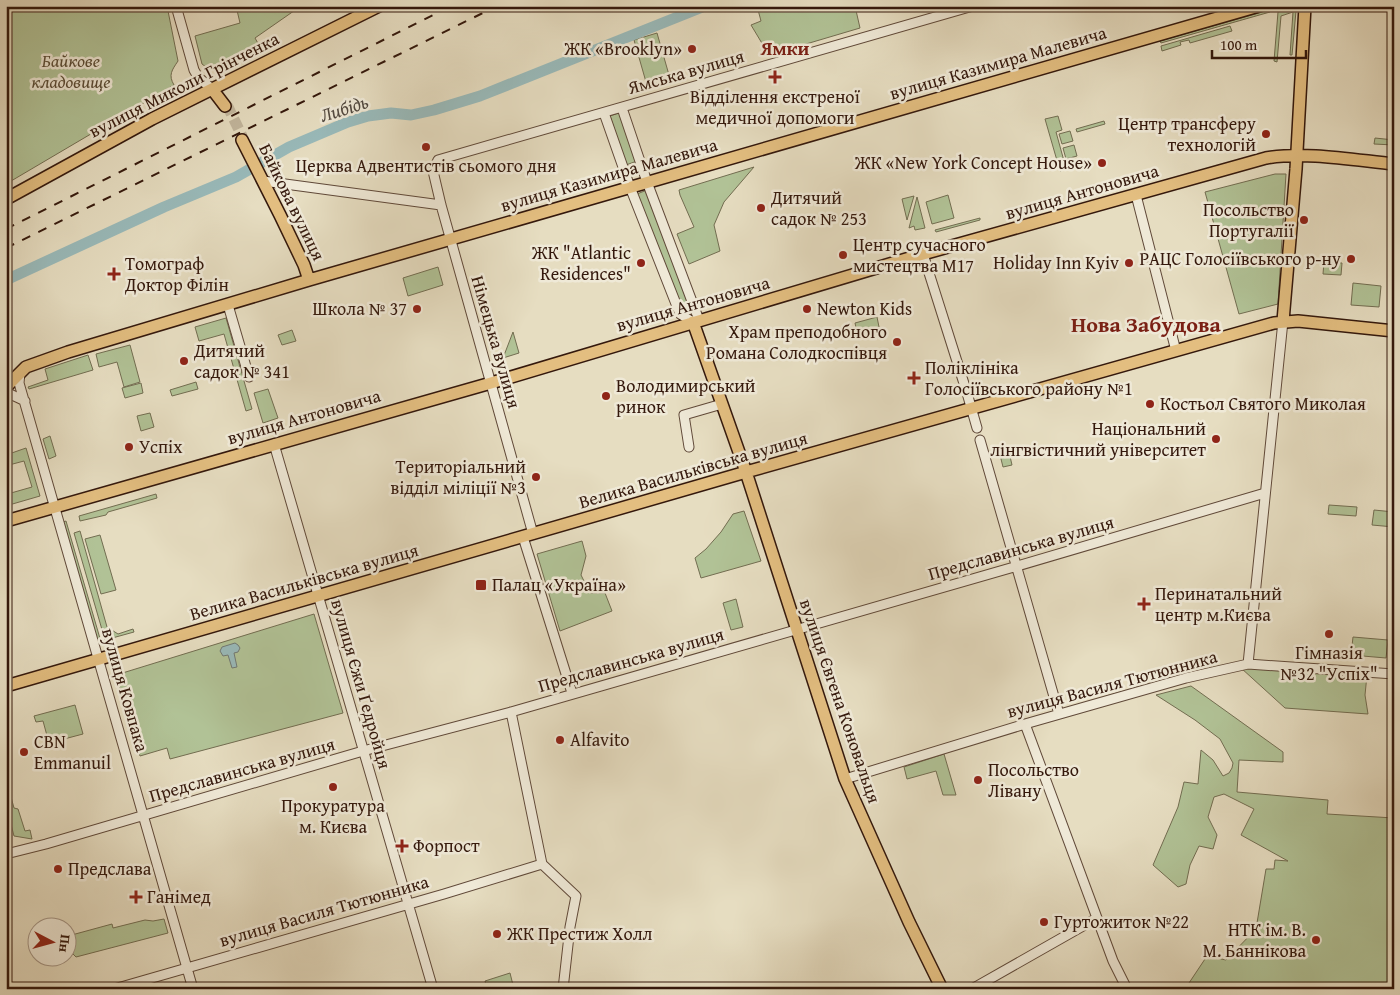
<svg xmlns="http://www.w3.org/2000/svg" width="1400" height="995" viewBox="0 0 1400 995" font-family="'Gentium Book Plus',serif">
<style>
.green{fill:#b1c296;stroke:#726d51}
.water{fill:#99baba;stroke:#717974}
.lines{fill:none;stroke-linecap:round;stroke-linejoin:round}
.river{stroke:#99baba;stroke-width:11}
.major-tunnel{stroke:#c2b69d;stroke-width:11;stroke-dasharray:11 5.5;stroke-linecap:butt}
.minor-casing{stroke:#604939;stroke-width:11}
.major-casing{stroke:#34180c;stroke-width:14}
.minor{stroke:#efe9d7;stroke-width:9}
.major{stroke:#e3be80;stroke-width:11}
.rail{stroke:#34180c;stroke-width:2;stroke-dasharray:9 9;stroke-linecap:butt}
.poi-dot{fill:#8f2418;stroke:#efe9d7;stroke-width:2}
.labels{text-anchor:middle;stroke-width:5;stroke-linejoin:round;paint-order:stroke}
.poi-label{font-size:18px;fill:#34180c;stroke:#efe9d7;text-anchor:start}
.park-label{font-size:18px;font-style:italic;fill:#5a4b35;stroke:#efe9d7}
.street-label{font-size:18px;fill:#34180c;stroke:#efe9d7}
.neighbourhood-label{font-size:19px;font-weight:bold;fill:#7a1f14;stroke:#efe9d7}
.water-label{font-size:19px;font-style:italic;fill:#524940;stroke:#efe9d7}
.district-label{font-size:22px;font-weight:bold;fill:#7a1f14;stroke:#efe9d7}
</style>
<rect width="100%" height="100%" fill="#e6ddc1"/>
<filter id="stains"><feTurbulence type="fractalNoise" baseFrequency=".004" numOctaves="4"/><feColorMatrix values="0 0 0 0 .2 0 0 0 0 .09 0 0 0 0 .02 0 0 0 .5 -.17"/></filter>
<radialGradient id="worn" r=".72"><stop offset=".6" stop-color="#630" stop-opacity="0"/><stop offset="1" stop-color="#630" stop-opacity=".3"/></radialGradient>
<path class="green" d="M6,6H167L178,61C172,70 168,75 174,85L6,184Z
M236,6H301L255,38L260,47L219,70H210L202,64L195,36L240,23Z
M757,6H855L860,28L769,55L751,25L761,21Z
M1292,8L1296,11L1292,55H1290L1293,12L1281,16L1277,62L1274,61L1278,12Z
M1269,10L1270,12L1161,43L1160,41Z
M1230,26L1232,31L1190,43L1189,40L1180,42L1181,45L1162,51L1161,46Z
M657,33L671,82L648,89L634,40Z
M621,112L637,161L626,165L610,116Z
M1058,116L1062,130L1056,132L1064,161L1072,159L1074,167L1060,171L1045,119Z
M1104,121L1105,124L1077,132L1076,129Z
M1070,131L1073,141L1062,144L1059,134Z
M1375,138L1394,140V145L1374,144Z
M1074,145L1077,156L1066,159L1063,148Z
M754,167L724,202L714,225L720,251L689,264L677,234L694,227L680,195L679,190Z
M1275,174H1286L1278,304L1239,314L1205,192Z
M647,190L690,304L680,308L637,194Z
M948,195L954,218L932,224L926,202Z
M914,196L907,220L902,199Z
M917,197L925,228L915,230L914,226L909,228Z
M980,218V220L936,232L935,230Z
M1324,262L1342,263L1341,275L1323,274Z
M438,267L443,285L408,296L403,278Z
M1353,283L1381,286L1379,307L1351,305Z
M877,317L879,327L857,332L855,323Z
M226,318L252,409L246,411L224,334L199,341L195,327Z
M292,330L296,341L282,345L278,335Z
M513,332L519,353L503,358Z
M130,345L140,382L124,387L117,362L99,367L96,354Z
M88,355L93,370L29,389L28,387L48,380L45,369Z
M196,382L198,389L172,396L170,390Z
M141,383L143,393L125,398L122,388Z
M268,389L278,418L263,423L254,393Z
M150,413L154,427L141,431L137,416Z
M50,436L56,456L49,459L43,439Z
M26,448L40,496L9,505L6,500V487L9,486L11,493L32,487L24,461L9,465L6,455Z
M1009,452L1012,465L1003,467L1000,455Z
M156,494L157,498L108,512L106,515L80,521L79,516Z
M1329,505L1357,507L1356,516L1328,514Z
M1374,510L1394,512V527L1372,525Z
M744,511L761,561L701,578L695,558L706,549L721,532L733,514Z
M66,521L101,642L98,643L63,522Z
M80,531L107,627L118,634L133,629L134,632L105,640L74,533Z
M100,535L116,590L101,594L85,539Z
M582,541L586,556L581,575L590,593H605L612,611L560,631L537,554Z
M736,599L743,627L731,630L723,603Z
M314,614L343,713L170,759L167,748L140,756L116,675Z
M1353,637L1388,640L1386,658L1351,655Z
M1250,667L1367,675L1365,695L1368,714L1285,708L1241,668Z
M1191,686L1283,752V762L1239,760L1237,792L1328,800L1327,814L1394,818V989H1185L1207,956L1226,960L1256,929L1266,869H1274L1275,860L1288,861L1241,835L1254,809L1224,794L1214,797L1208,817L1217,835L1213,849L1199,846L1190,865L1186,884L1178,887L1153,865L1178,807L1184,782L1198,784L1201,750L1213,760L1223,776L1229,773L1232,768L1233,763L1220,739L1195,720L1156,695Z
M75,705L83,734L49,743L43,721L36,722L34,716Z
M944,754L956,795H943L936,771L907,779L904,767Z
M6,797H11L14,808L18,809L25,831L30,830L32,839L14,836L6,805Z
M164,919L168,933L76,957L73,954L68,936L112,924L113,928L145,920L153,921Z
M510,973L514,989H487L485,981Z"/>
<path class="water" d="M235,643L238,645L240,648L238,652L234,653L237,667L232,668L228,655L223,656L220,651L222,647Z"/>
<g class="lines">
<path class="river" d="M6,280L164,207L236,177L289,147L348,122L368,116L391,113L411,115L434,110L480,96L705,6"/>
<path class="major-tunnel" d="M225,106L228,107L242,136V140"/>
<g class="minor-casing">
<path id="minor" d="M176,6L194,70L198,77L212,89
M622,108L647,182L699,320
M604,113L630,187L680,314L693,322
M263,181L441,205
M1136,195L1176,351
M923,254L967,393L977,428
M228,305L249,377
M20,373L19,383L193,989
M6,395L10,394L25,401
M980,440L1059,714
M274,444L433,989
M689,447L684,415L722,404
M533,534L441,205L433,171L438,160L973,6
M523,537L572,693
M1248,664L1283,321
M511,712L542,864L576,896L570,927L563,989
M1025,724L1113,961L1127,989
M845,779L1025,724L1186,678L1248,664L1394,674
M6,854L46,844L363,751L511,712L1014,567L1265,493
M114,989L444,894L542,864
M972,989L1097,918"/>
</g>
<g class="major-casing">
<path id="major" d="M212,89L225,106
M242,140L280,215L304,265L309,280
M6,199L152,119L379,6
M1283,321L1296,169L1305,6
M693,322L746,472L845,779L909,922L942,989
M6,387L26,367L68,352L309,280L1259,6
M6,521L491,383L923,254L1266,158C1305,151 1354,160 1394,164
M6,686L746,472L1274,323L1298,321L1394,331"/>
</g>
<use href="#minor" class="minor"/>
<use href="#major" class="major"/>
<path class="rail" d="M6,229L451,6
M6,248L497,6"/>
</g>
<g class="poi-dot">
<circle cx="692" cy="49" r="5"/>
<path d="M772.5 69.5h5v5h5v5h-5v5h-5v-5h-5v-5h5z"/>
<circle cx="1266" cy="134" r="5"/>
<circle cx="426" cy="147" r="5"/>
<circle cx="1102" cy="163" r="5"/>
<circle cx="761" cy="208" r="5"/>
<circle cx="1304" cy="220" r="5"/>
<circle cx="843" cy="255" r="5"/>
<circle cx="1351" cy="259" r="5"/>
<circle cx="641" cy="263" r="5"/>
<circle cx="1129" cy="263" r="5"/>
<path d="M111.5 266.5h5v5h5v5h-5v5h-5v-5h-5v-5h5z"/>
<circle cx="417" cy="309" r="5"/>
<circle cx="807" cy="309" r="5"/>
<circle cx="897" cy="342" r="5"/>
<circle cx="184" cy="361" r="5"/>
<path d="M911.5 370.5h5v5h5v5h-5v5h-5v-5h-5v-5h5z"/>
<circle cx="606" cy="396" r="5"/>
<circle cx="1150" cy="404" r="5"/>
<circle cx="1216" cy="439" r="5"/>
<circle cx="129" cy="447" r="5"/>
<circle cx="536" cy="477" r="5"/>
<rect x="475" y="579" width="12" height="12" rx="2.5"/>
<path d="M1141.5 596.5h5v5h5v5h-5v5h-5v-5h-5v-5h5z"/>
<circle cx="1329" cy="634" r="5"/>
<circle cx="560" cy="740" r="5"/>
<circle cx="24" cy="752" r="5"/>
<circle cx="978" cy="780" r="5"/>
<circle cx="333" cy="787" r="5"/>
<path d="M399.5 838.5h5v5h5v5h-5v5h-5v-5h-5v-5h5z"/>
<circle cx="58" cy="869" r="5"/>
<path d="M133.5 889.5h5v5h5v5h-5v5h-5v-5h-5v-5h5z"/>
<circle cx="1044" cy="922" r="5"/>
<circle cx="497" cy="934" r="5"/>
<circle cx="1316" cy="940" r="5"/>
</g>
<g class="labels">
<g class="poi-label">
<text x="682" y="55" text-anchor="end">ЖК «Brooklyn»</text>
<text x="775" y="103" text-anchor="middle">Відділення екстреної<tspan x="775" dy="21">медичної допомоги</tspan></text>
<text x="1256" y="130" text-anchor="end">Центр трансферу<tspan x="1256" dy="21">технологій</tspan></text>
<text x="1092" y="169" text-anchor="end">ЖК «New York Concept House»</text>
<text x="426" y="172" text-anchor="middle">Церква Адвентистів сьомого дня</text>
<text x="771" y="204">Дитячий<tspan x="771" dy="21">садок № 253</tspan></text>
<text x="1294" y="216" text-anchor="end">Посольство<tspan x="1294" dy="21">Португалії</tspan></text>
<text x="853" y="251">Центр сучасного<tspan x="853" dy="21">мистецтва M17</tspan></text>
<text x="631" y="259" text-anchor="end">ЖК "Atlantic<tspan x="631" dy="21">Residences"</tspan></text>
<text x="1341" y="265" text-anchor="end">РАЦС Голосіївського р-ну</text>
<text x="1119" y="269" text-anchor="end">Holiday Inn Kyiv</text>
<text x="125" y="270">Томограф<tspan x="125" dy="21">Доктор Філін</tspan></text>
<text x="407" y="315" text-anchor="end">Школа № 37</text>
<text x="817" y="315">Newton Kids</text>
<text x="887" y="338" text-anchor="end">Храм преподобного<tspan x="887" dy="21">Романа Солодкоспівця</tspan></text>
<text x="194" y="357">Дитячий<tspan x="194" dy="21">садок № 341</tspan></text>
<text x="925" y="374">Поліклініка<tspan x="925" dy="21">Голосіївського району №1</tspan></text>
<text x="616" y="392">Володимирський<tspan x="616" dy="21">ринок</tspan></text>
<text x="1160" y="410">Костьол Святого Миколая</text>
<text x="1206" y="435" text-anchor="end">Національний<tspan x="1206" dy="21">лінгвістичний університет</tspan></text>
<text x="139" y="453">Успіх</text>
<text x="526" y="473" text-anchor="end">Територіальний<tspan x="526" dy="21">відділ міліції №3</tspan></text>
<text x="492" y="591">Палац «Україна»</text>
<text x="1155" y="600">Перинатальний<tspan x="1155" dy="21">центр м.Києва</tspan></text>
<text x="1329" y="659" text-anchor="middle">Гімназія<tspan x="1329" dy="21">№32 "Успіх"</tspan></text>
<text x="570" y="746">Alfavito</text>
<text x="34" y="748">CBN<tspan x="34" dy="21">Emmanuil</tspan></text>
<text x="988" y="776">Посольство<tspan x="988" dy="21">Лівану</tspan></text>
<text x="333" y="812" text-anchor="middle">Прокуратура<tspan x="333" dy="21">м. Києва</tspan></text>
<text x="413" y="852">Форпост</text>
<text x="68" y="875">Предслава</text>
<text x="147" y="903">Ганімед</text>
<text x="1054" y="928">Гуртожиток №22</text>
<text x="1306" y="936" text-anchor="end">НТК ім. В.<tspan x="1306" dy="21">М. Баннікова</tspan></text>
<text x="507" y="940">ЖК Престиж Холл</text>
</g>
<g class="park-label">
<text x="71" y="67">Байкове<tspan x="71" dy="21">кладовище</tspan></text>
</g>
<g class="street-label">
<text transform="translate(998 63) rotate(-16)" y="6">вулиця Казимира Малевича</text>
<text transform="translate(686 72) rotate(-16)" y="6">Ямська вулиця</text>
<text transform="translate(184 85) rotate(-27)" y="6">вулиця Миколи Грінченка</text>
<text transform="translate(609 175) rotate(-16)" y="6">вулиця Казимира Малевича</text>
<text transform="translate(1082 192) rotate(-16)" y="6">вулиця Антоновича</text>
<text transform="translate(292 202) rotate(64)" y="6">Байкова вулиця</text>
<text transform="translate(693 304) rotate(-16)" y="6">вулиця Антоновича</text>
<text transform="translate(496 342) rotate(74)" y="6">Німецька вулиця</text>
<text transform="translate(304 417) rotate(-16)" y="6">вулиця Антоновича</text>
<text transform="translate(693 470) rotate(-16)" y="6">Велика Васильківська вулиця</text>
<text transform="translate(1021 548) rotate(-16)" y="6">Предславинська вулиця</text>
<text transform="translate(304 582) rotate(-16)" y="6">Велика Васильківська вулиця</text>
<text transform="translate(631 660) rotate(-16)" y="6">Предславинська вулиця</text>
<text transform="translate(361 684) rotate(74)" y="6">вулиця Єжи Ґедройця</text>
<text transform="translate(1112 684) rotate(-15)" y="6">вулиця Василя Тютюнника</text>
<text transform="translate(125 690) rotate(74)" y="6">вулиця Ковпака</text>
<text transform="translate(840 701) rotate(71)" y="6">вулиця Євгена Коновальця</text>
<text transform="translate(242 770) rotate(-16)" y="6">Предславинська вулиця</text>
<text transform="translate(324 911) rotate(-16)" y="6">вулиця Василя Тютюнника</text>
</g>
<g class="neighbourhood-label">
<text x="785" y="55">Ямки</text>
</g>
<g class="water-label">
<text transform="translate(344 108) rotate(-18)" y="7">Либідь</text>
</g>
<g class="district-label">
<text x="1146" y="332">Нова Забудова</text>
</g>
</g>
<rect width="1400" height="995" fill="none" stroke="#e6ddc1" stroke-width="25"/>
<rect x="8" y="8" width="1385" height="980" fill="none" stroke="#34180c" stroke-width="2.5"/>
<rect x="12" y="12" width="1375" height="970" fill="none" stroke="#34180c"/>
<g transform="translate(52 942) rotate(96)"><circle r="24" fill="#efe9d7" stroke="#a49586"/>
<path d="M0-4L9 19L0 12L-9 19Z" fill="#8f2418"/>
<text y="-8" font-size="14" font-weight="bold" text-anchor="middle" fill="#34180c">Пн</text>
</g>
<path d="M1212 50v8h94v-8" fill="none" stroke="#34180c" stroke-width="2.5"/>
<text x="1220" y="50" font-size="15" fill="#34180c" stroke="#efe9d7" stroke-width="4" paint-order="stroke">100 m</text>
<rect width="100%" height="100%" filter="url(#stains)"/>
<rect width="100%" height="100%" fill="url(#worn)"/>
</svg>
